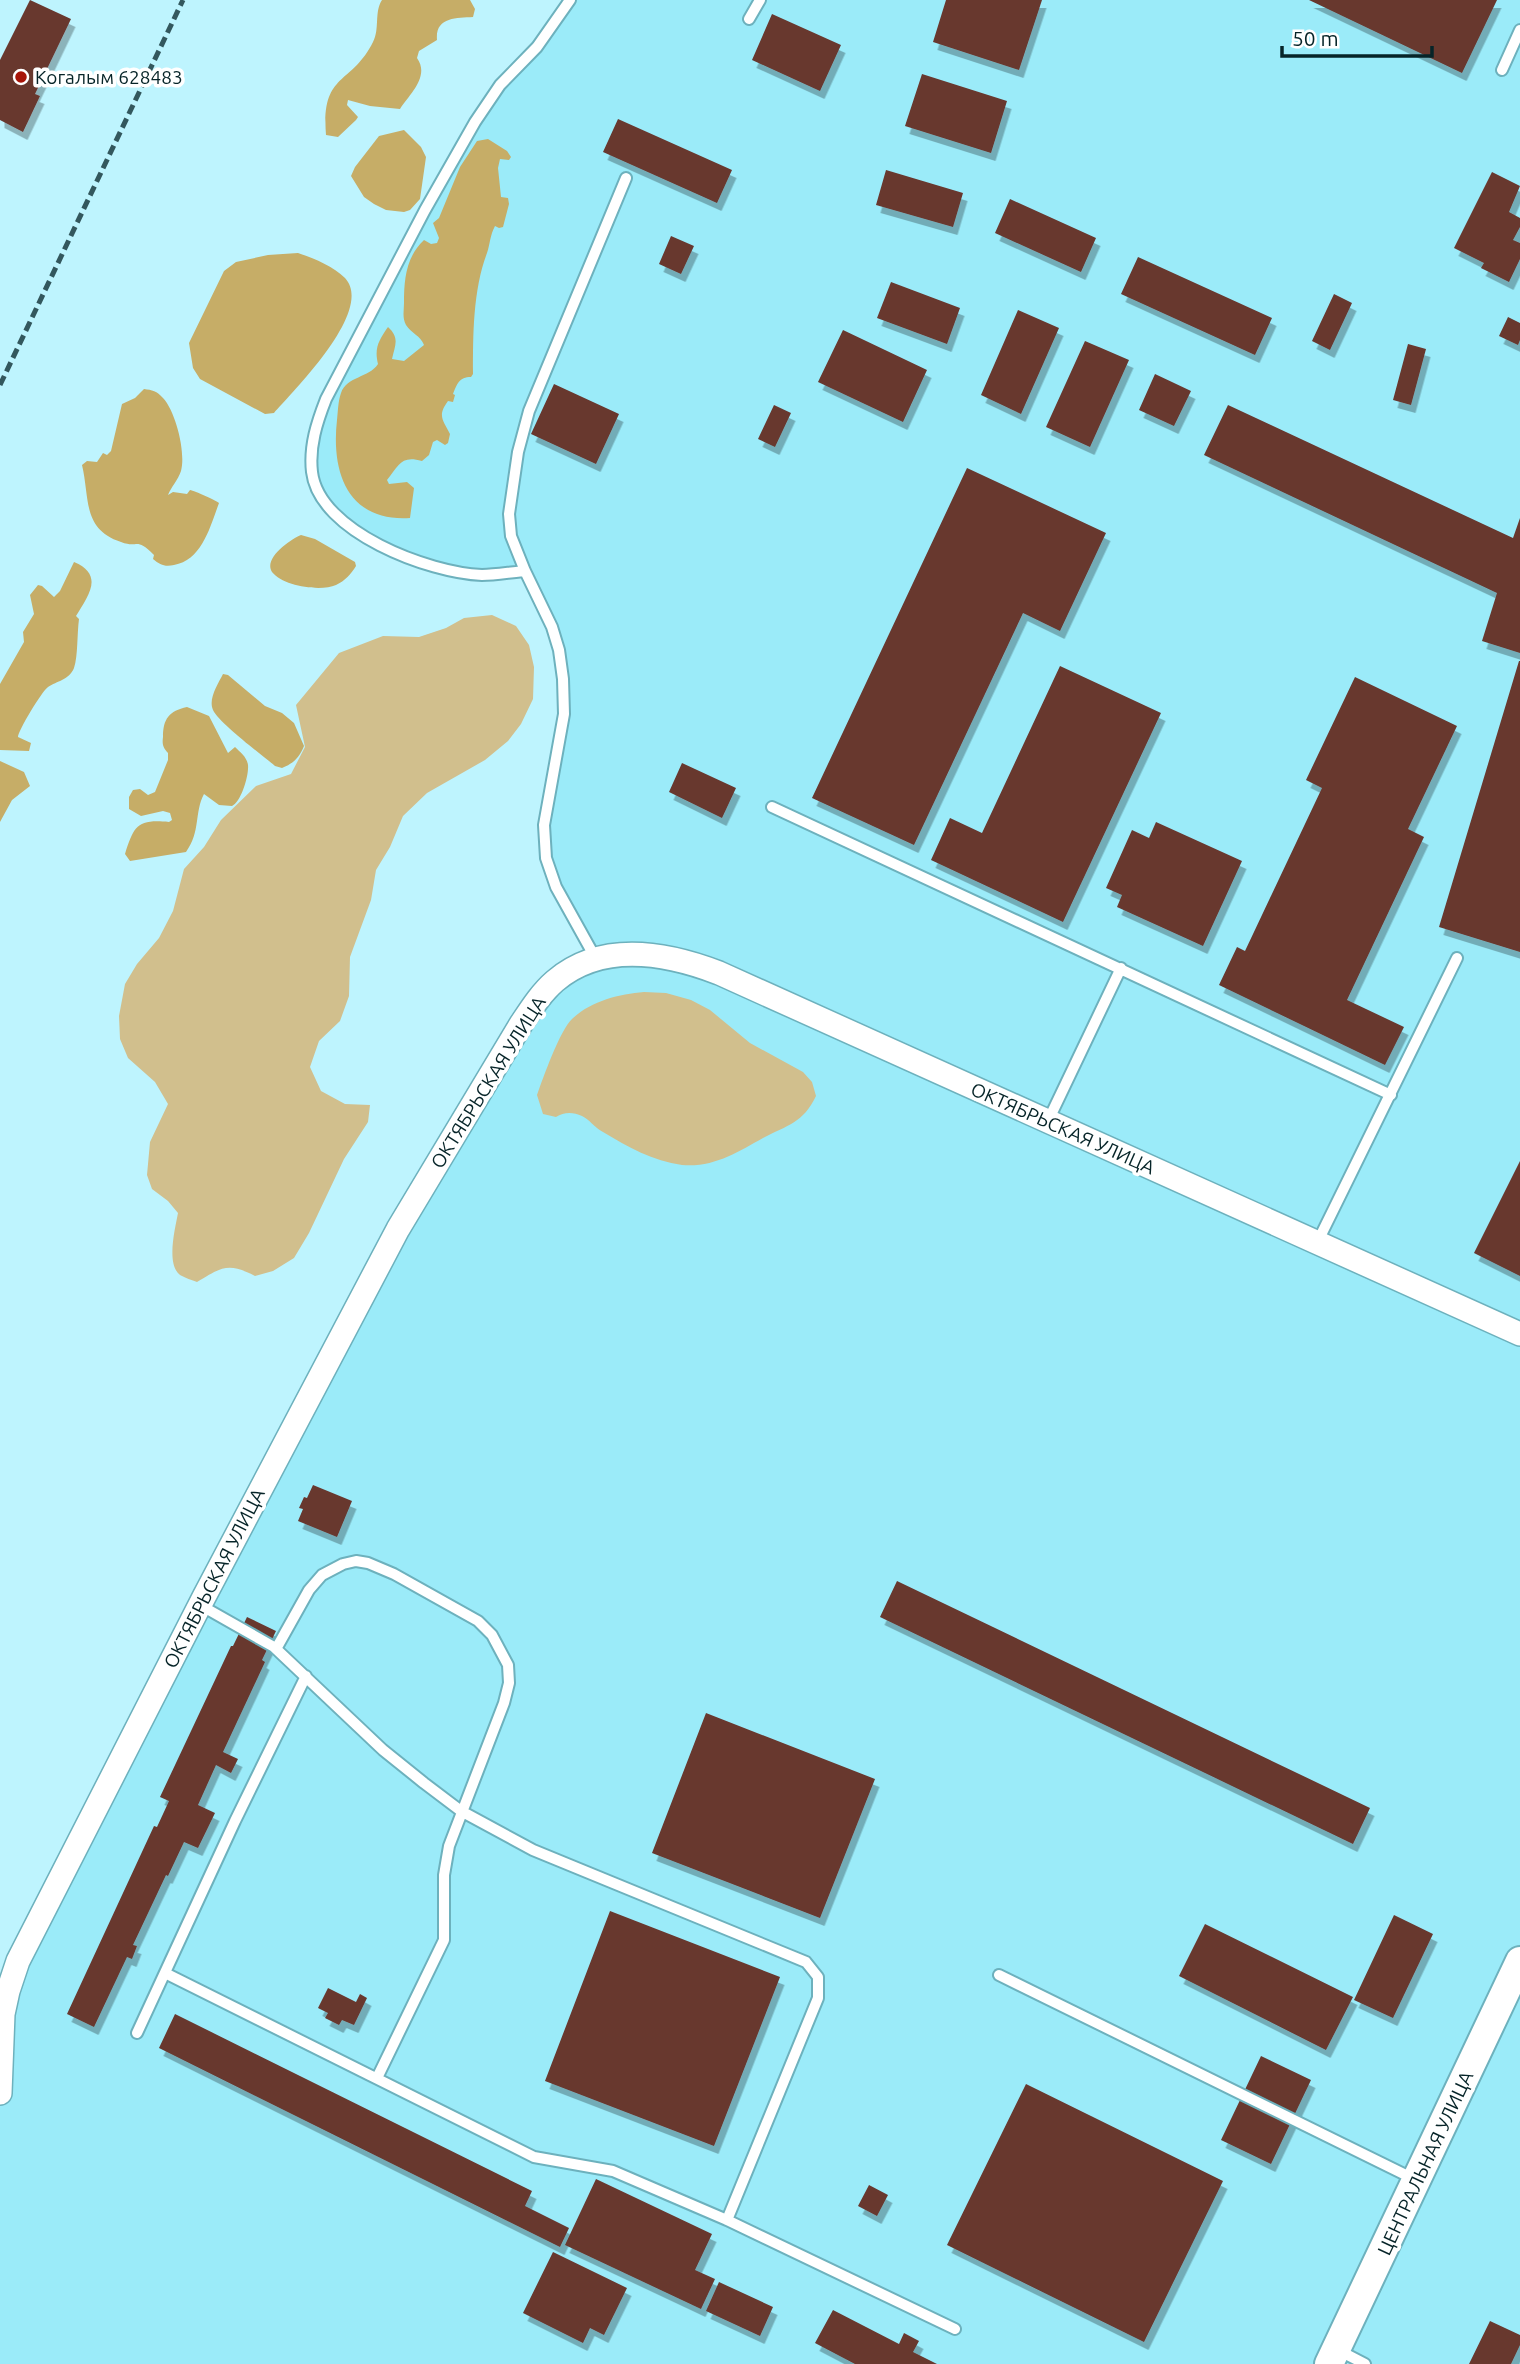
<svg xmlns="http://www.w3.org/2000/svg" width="1520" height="2364" viewBox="0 0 1520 2364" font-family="Ubuntu,sans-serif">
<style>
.built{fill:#9bebf9}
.green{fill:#d1bf8d}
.forest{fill:#c6ad67}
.building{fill:#67372f;filter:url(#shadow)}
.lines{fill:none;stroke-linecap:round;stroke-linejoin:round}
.service-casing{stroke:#6db1bd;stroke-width:14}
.minor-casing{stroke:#6db1bd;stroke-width:26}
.tertiary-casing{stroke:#6db1bd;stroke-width:32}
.service{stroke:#fff;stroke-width:10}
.minor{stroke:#fff;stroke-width:23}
.tertiary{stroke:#fff;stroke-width:28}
.rail{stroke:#33575d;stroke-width:5;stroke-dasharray:10 5;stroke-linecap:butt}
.poi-dot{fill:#a71408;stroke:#fff;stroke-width:2.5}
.labels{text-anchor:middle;stroke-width:7;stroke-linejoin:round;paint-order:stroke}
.poi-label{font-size:19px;fill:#062428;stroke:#fff;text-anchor:start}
.street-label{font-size:19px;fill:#062428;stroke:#fff}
</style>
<defs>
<filter id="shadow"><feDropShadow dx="4.5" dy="8" stdDeviation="0" flood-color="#0004"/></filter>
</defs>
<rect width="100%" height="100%" fill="#bef4fe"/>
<path class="built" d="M570,0H1520V2364H0V2093L3,2014L44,1908L521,1024L595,959L556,887L544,825L559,749V650L525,571L482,575L401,554L339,518L312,474L317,422L475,122Z"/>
<path class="green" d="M492,615L516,626L529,645L534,667L533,699L521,724L508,741L485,760L427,793L403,816L390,847L376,870L371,900L350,957L349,996L340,1021L319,1041L310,1067L321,1091L345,1104L370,1105L368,1122L344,1159L309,1233L294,1258L273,1271L255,1276C228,1262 222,1267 197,1282C192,1280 185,1278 180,1275C166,1264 175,1229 178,1213L168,1201L152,1189L147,1175L150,1142L168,1104L155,1082L128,1058L120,1039L119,1016L125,984L137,964L159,938L173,911L184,869L204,847L221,820L256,786L291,774L305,747L296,705L339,653L383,636L419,637L446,628L464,618Z
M644,992L666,993L691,1000L710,1010L750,1043L803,1072L812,1082L816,1096C803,1123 788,1125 763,1138C738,1152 713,1168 682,1165C653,1161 628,1147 603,1132C595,1128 589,1119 582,1116C573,1112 564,1112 556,1117L543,1114L537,1095C543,1078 560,1030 572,1019C591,1001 619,994 644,992Z"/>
<path class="forest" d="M382,0H470L475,9L473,17C456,18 435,17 437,40L419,51L417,58C430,76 410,94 400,109L370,106L348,100L347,105L358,117L356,120L338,137L326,135C321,72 351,86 373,42C380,29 374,12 382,0Z
M404,130L421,147L426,157L420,199L410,210L404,212L386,210L374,204L364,197L351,176L355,167L379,136Z
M488,139L507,151L511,157L509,160L500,159L498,168L501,197L508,198L509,204L503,227L499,228L495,226C490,235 490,244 487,253C473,290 473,334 473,374L471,377C459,377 457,384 453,394L455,395L453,402L448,401C437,416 443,420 450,434L448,443L445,445L437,440L433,442L429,455L422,461C401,455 399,465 387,480L389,484L407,482L414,488L410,518C348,522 331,473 337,420C338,412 338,401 341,393C347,376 369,378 378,364C374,348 379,340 388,327C400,338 395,345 392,359L404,361L424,345C421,336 411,333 406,325C402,318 404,310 404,303C404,279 406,257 424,240L431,244L437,243L439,238L433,223L439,218L460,167L477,141Z
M298,253C313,258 333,266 345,278C375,310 294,390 274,413L265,414L200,379L193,368L189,343L224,271L236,262L268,255Z
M144,389C152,390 157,391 163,398C176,412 186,453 181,471C178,480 171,487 168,495L173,492L187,494L190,490C195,491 215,500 219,503C210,527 202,560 174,565C165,567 160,565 153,559L154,555C135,536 139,549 121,542C82,529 90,499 82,465L87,461L97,462L103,453L107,455L111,451L122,404L135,398Z
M301,535L315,539L355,562L356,566C351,574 345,581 336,585C320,592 283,586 272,572C263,558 291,539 301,535Z
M74,562C105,575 88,596 76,616L79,619C77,633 78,656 74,668C69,680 57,681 48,687C42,691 18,731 18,737L31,743L29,751L0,750V684L24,642L23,632L34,614L30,595L38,585L42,586L54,597L60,591Z
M223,674L228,675L265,706L282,713L294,723L304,746C299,758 294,763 282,768L275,766C261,754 220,724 213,710C208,699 218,684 223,674Z
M187,707L209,716L228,753L235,747C240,752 247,757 248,765C249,776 241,802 232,806L219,805L204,794C194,813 201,831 186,852L130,861L125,854C134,826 137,819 169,822L172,820L170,813L163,811L141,816L129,809V797L133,790L140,789L148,795L155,792L168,760V753C163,748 162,744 163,737C163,719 169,711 187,707Z
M0,761L24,772L30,786L12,800L0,822Z"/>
<path class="building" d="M30,0L71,19L35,94L40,96L23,132L0,120V60Z
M946,0H1042L1019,70L933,42Z
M1309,0H1497L1462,73Z
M772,14L841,45L820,91L752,60Z
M922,74L1007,101L991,153L905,126Z
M618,119L732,170L717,203L603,152Z
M886,170L963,193L953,227L876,205Z
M1492,172L1520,186L1509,212L1520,218V227L1513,240L1520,243V259L1509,282L1481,268L1484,263L1454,248Z
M1010,199L1096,238L1081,272L995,233Z
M671,236L694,246L681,274L659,264Z
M1138,257L1272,318L1255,355L1121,294Z
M891,282L960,308L947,344L877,318Z
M1334,294L1352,303L1330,350L1312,341Z
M1018,310L1059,328L1021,414L981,395Z
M1508,317L1520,323V340L1518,345L1499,336Z
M843,330L927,370L903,422L818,382Z
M1085,341L1129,360L1090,447L1046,427Z
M1408,344L1426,349L1411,405L1393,400Z
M1155,374L1191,391L1174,426L1139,410Z
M554,384L619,414L596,464L531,434Z
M774,405L791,413L775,447L758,439Z
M1228,405L1513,538L1520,518V653L1482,641L1497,593L1204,455Z
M967,468L1106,533L1060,631L1023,613L914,845L812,798Z
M1519,661H1520V952L1439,927Z
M1060,666L1161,713L1063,922L931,860L950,818L982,833Z
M1355,677L1457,726L1408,829L1424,837L1347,1000L1404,1027L1385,1065L1219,985L1237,947L1245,951L1322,788L1306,780Z
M682,763L736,788L722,818L669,792Z
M1156,822L1242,861L1203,946L1117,907L1122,895L1106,888L1132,830L1149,838Z
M1520,1161V1276L1474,1253Z
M313,1485L352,1501L337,1537L298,1521L303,1509L299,1508L304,1497L307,1498Z
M897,1581L1370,1808L1353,1844L880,1617Z
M247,1617L276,1631L262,1660L265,1662L223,1752L238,1759L231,1773L216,1765L198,1805L215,1813L198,1848L184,1842L168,1876L166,1875L133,1945L137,1946L132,1959L127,1957L94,2027L67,2014L154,1826L157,1827L169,1801L160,1797L231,1646H233Z
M706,1713L875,1779L820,1918L652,1853Z
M610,1911L780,1977L714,2146L545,2081Z
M1394,1915L1433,1934L1393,2018L1354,2000Z
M1205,1924L1353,1997L1326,2050L1179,1976Z
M328,1988L356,2002L360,1994L367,1998L354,2025L342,2020L339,2025L325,2018L328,2013L318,2008Z
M175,2014L532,2191L525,2206L569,2228L560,2247L159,2048Z
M1261,2056L1311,2080L1271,2164L1221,2140Z
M1026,2084L1223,2181L1144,2342L947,2245Z
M596,2179L712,2234L695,2270L715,2279L701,2309L565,2245Z
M869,2185L888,2195L877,2216L858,2206Z
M553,2252L627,2288L604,2335L590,2328L583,2343L523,2313Z
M719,2282L773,2307L760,2336L706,2311Z
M833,2310L899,2344L904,2333L919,2341L913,2352L937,2364H855L815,2343Z
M1490,2321L1520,2335V2345L1511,2364H1469Z"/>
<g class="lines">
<g class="service-casing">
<path id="service" d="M749,19L760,0
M1502,70L1520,30
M525,571C511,572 496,575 482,575C429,573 319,532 312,472C309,446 317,422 326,399L425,210L475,122L500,85L537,47L570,0
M772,807L1391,1095
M596,959L556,887L546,858L544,825L564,714L563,679L559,650L552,627L525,571L511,536L509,514L518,452L529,411L626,178
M1048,1121L1121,968
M1317,1243L1457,958
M200,1605L274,1647L383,1750L424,1783L461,1811L533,1850L806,1962L818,1977V1998L727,2220
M276,1649L309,1590L322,1575L343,1564L356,1561L368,1563L394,1574L478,1621L492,1635L508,1665L509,1683L504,1703L449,1846L444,1875V1940L377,2078
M165,1973L534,2157L613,2171L727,2220L955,2329
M999,1975L1414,2179
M137,2033L235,1821L306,1676
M1336,2349L1365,2364"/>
</g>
<g class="minor-casing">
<path id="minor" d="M0,2093L3,2014L8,1991L18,1961L204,1597L398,1229L521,1024C531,1009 541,993 555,981C602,941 667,953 719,973L1520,1334"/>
</g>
<g class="tertiary-casing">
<path id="tertiary" d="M1329,2364L1520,1961"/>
</g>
<use href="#service" class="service"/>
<use href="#minor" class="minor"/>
<use href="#tertiary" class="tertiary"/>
<path class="rail" d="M0,385L183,0"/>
</g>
<circle class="poi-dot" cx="21" cy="77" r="7"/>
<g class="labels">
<g class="poi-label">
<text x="35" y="84">Когалым 628483</text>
</g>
<g class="street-label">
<text transform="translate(488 1082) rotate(-58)" y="7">ОКТЯБРЬСКАЯ УЛИЦА</text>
<text transform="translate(1063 1128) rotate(24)" y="7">ОКТЯБРЬСКАЯ УЛИЦА</text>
<text transform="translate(214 1578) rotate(-63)" y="7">ОКТЯБРЬСКАЯ УЛИЦА</text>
<text transform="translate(1425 2163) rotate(-65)" y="7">ЦЕНТРАЛЬНАЯ УЛИЦА</text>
</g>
</g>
<path d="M1282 46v10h150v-10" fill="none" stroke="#062428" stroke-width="3.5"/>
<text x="1292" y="46" font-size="21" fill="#062428" stroke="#ffffff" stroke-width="5" paint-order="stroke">50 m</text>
</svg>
